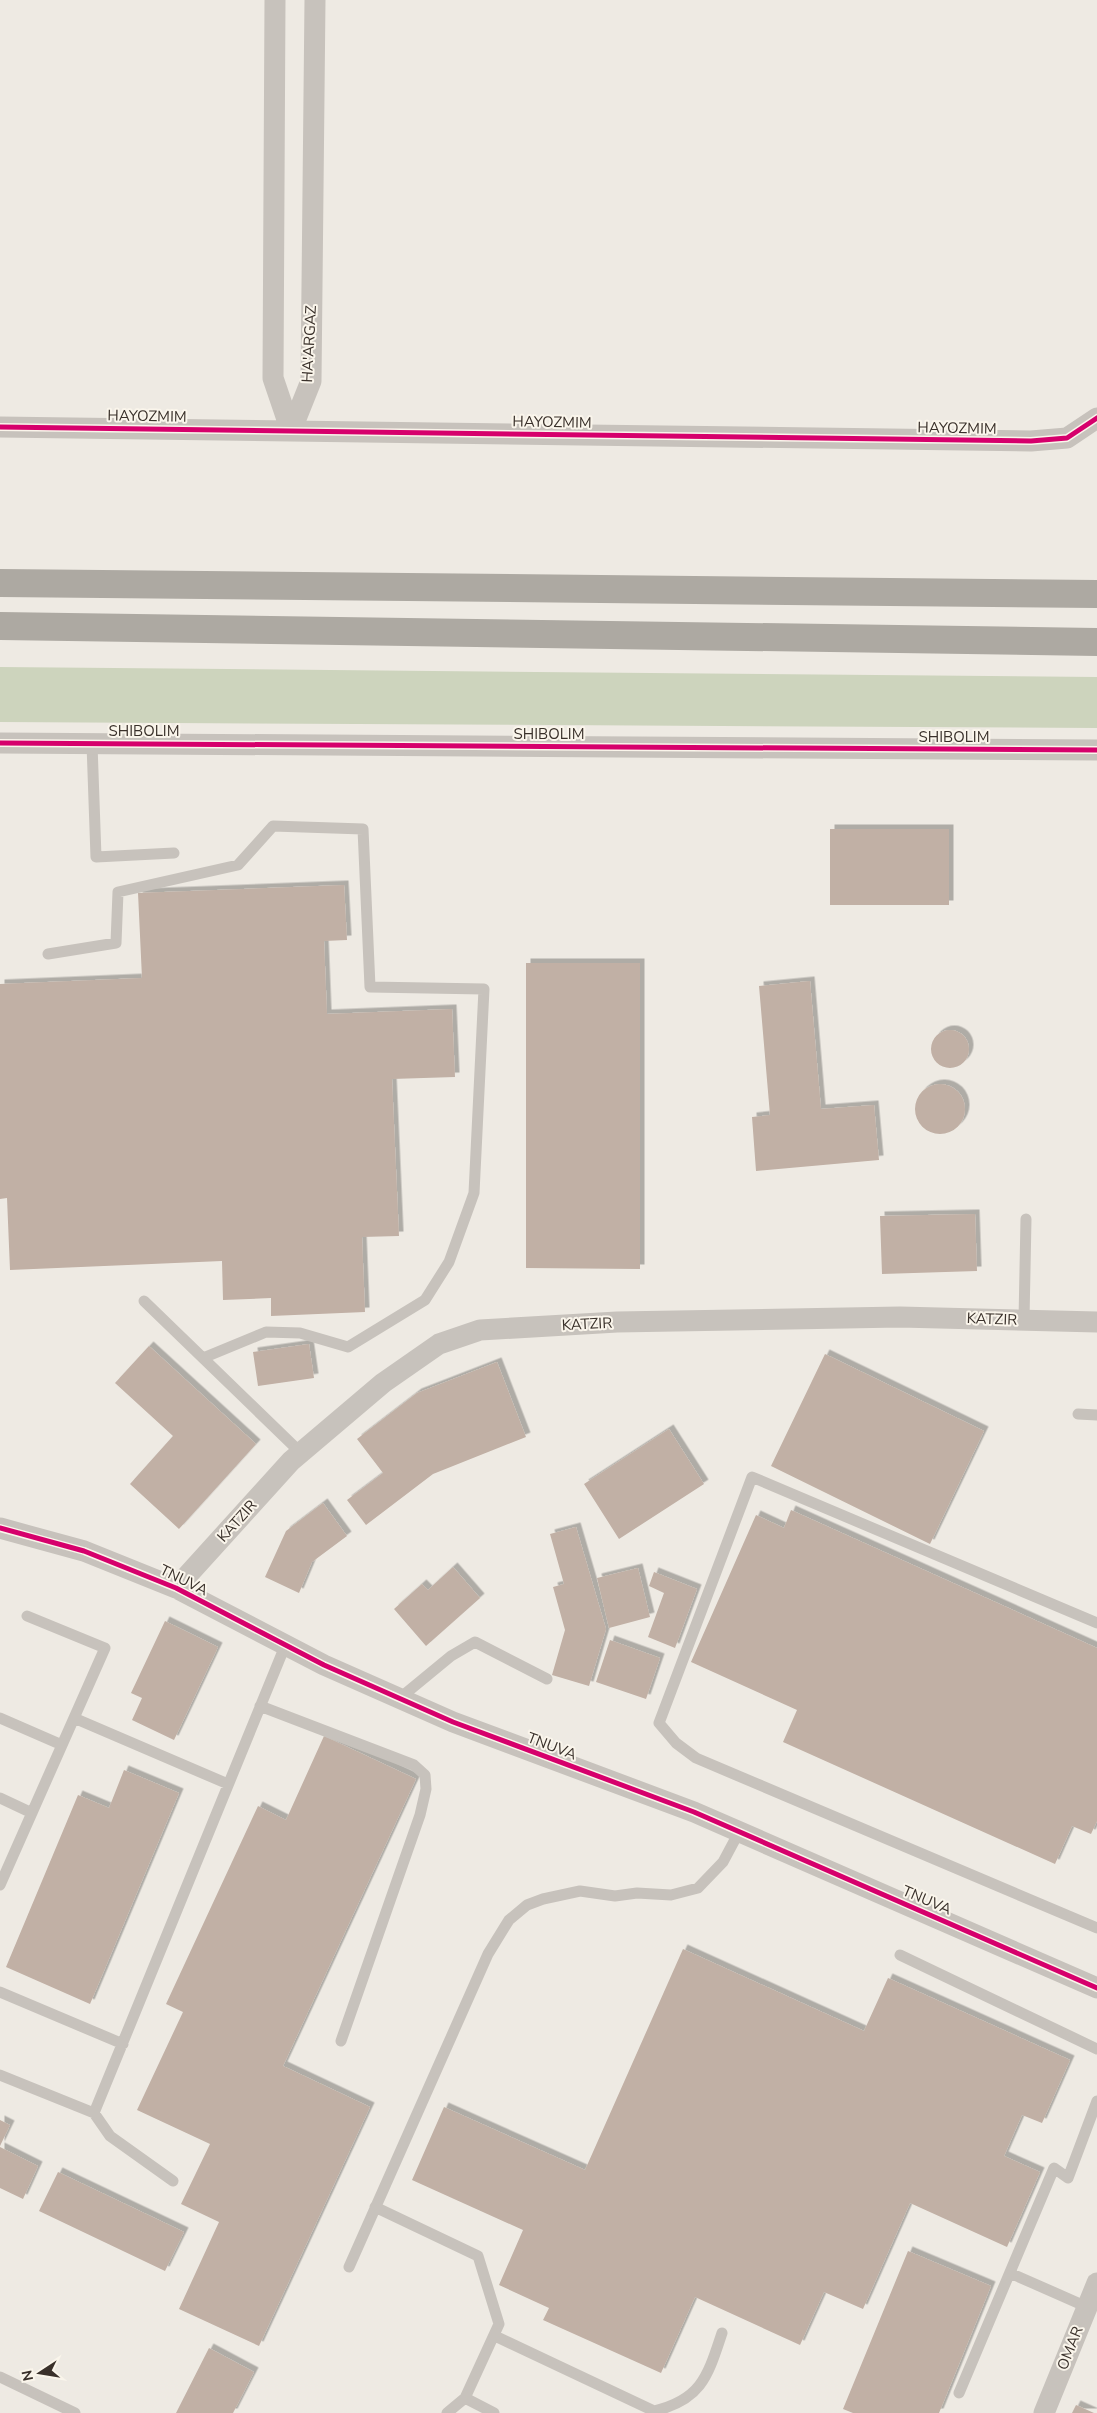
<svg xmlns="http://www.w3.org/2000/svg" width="1097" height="2413" viewBox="0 0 1097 2413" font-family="'Nunito Sans',sans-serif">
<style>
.green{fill:#cdd4bd}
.building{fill:#c1b0a5;filter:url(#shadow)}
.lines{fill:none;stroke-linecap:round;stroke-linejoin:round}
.lane{stroke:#c7c2bc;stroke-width:11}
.street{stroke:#c7c2bc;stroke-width:21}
.highway{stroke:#ada9a2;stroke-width:28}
.cycleway-casing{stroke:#faf5eb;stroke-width:8}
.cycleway{stroke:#d6006c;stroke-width:5}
.labels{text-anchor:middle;stroke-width:4;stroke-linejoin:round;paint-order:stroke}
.street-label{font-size:15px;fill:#39302a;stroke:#faf5eb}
</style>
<defs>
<filter id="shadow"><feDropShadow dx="4.5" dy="-4.5" stdDeviation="0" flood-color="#0004"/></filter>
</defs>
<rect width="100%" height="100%" fill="#eeeae3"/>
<path class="green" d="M0,667L1097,677V728L0,722Z"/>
<path class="building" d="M830,829H949V905H830Z
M344,885L347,940L324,941L327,1014L452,1009L455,1077L392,1079L399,1236L362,1237L365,1312L271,1316V1298L223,1300L222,1261L10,1270L7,1198L0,1199V984L142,978L138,893Z
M526,963H640V1269L526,1268Z
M810,981L821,1109L874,1105L879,1160L756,1171L752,1117L770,1115L759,986Z
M931 1049a19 19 0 1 1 38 0a19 19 0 1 1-38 0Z
M915 1109a25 25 0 1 1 50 0a25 25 0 1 1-50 0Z
M975,1214L977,1271L882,1274L880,1216Z
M309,1344L314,1378L258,1386L253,1352Z
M149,1346L256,1444L179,1529L130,1484L173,1436L115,1383Z
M825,1354L984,1431L930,1544L771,1466Z
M497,1362L526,1437L433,1474L366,1525L347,1500L383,1473L357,1439L417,1393Z
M669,1429L704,1484L619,1539L584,1484Z
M323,1503L347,1536L312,1562L299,1593L265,1577L286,1531Z
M791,1510L1097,1648V1821L1091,1834L1072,1826L1055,1864L783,1742L797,1710L691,1662L756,1515L784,1528Z
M576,1527L606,1629L589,1686L552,1675L565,1630L553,1587L564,1584L550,1534Z
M453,1567L480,1598L426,1646L394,1609L422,1584L428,1590Z
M638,1568L650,1617L609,1628L597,1578Z
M654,1572L697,1589L675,1648L648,1637L664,1593L649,1586Z
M165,1621L218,1647L174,1740L132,1720L142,1698L131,1693Z
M610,1640L660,1658L646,1699L596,1682Z
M324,1736L416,1779L283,2066L370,2107L259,2346L179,2309L219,2222L181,2204L210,2144L137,2110L183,2012L166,2004L258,1806L286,1820Z
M124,1770L179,1793L90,2004L6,1967L78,1795L109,1808Z
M683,1949L864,2031L888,1978L1070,2060L1042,2123L1022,2115L1004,2156L1040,2172L1007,2247L910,2203L863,2309L824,2292L800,2345L695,2297L661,2373L543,2320L549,2308L499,2285L523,2230L412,2180L444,2107L585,2170Z
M0,2120L10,2125L0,2146Z
M0,2147L38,2166L23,2199L0,2188Z
M58,2172L184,2232L165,2271L39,2211Z
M908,2251L991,2286L939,2413H853L843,2409Z
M209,2348L254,2372L233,2413H176Z
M1076,2405L1094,2413H1072Z"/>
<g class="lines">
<path class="lane" d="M92,744L96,857L174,853
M48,954L116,943L118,892L238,865L273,826L363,829L370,987L484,989L474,1193L449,1262L425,1300L348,1347L300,1333L266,1332L203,1358
M144,1301L301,1453
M1024,1320L1026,1219
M1078,1414L1097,1415
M1097,1623L752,1477L659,1723L676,1743L696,1758L1097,1928
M400,1698L451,1656L475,1642L547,1679
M260,1706L414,1765L425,1775L426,1789L420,1815L341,2041
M0,1718L62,1745
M74,1718L228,1784
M0,1798L32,1813
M0,1885L105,1648L27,1616
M900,1955L1097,2049
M0,1992L123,2044
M0,2075L94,2113
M173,2181L110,2136L94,2113L285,1646
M375,2207L478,2256L499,2324L465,2398L447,2413
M349,2267L488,1954L509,1920L527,1905L543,1899L580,1891L615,1896L637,1893L671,1895L698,1888L723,1862L739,1832
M1010,2273L1087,2307
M495,2336L654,2411C702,2400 708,2375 722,2333
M0,2377L75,2413
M959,2393L1054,2168L1068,2178L1097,2101
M465,2398L494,2413"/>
<path class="street" d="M275,0L273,378L291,431
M0,427L1031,441L1067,438L1097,418
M291,431L311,381L315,0
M0,743L1097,750
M0,1528L84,1551L176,1588L324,1665L453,1722L694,1812L1097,1988
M176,1588L291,1461L383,1383L439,1344L480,1330L617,1322L900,1317L1097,1322
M1044,2413L1097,2283"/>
<path class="highway" d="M0,583L1097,594
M0,626L1097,642"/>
<g class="cycleway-casing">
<path id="cycleway" d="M0,427L1031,441L1067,438L1097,418
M0,743L1097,750
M0,1528L84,1551L176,1588L324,1665L453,1722L694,1812L1097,1988"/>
</g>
<use href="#cycleway" class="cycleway"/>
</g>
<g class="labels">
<g class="street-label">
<text transform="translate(309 344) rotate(-87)" y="5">HA'ARGAZ</text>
<text transform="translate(147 416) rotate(1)" y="5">HAYOZMIM</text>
<text transform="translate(552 422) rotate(1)" y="5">HAYOZMIM</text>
<text transform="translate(957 428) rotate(1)" y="5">HAYOZMIM</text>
<text x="144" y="736">SHIBOLIM</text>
<text x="549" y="739">SHIBOLIM</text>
<text x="954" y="742">SHIBOLIM</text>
<text transform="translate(992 1319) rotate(2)" y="5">KATZIR</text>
<text transform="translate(587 1324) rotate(-3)" y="5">KATZIR</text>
<text transform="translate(237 1521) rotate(-48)" y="5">KATZIR</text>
<text transform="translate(184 1580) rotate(26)" y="5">TNUVA</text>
<text transform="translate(552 1746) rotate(21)" y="5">TNUVA</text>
<text transform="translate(927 1900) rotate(23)" y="5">TNUVA</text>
<text transform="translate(1070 2348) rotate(-68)" y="5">OMAR</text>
</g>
</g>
<g transform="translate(40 2373) rotate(258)" stroke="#faf5eb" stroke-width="4" paint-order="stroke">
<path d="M0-4L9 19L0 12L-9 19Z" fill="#39302a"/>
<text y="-8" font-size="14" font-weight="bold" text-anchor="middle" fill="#39302a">N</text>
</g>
</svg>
